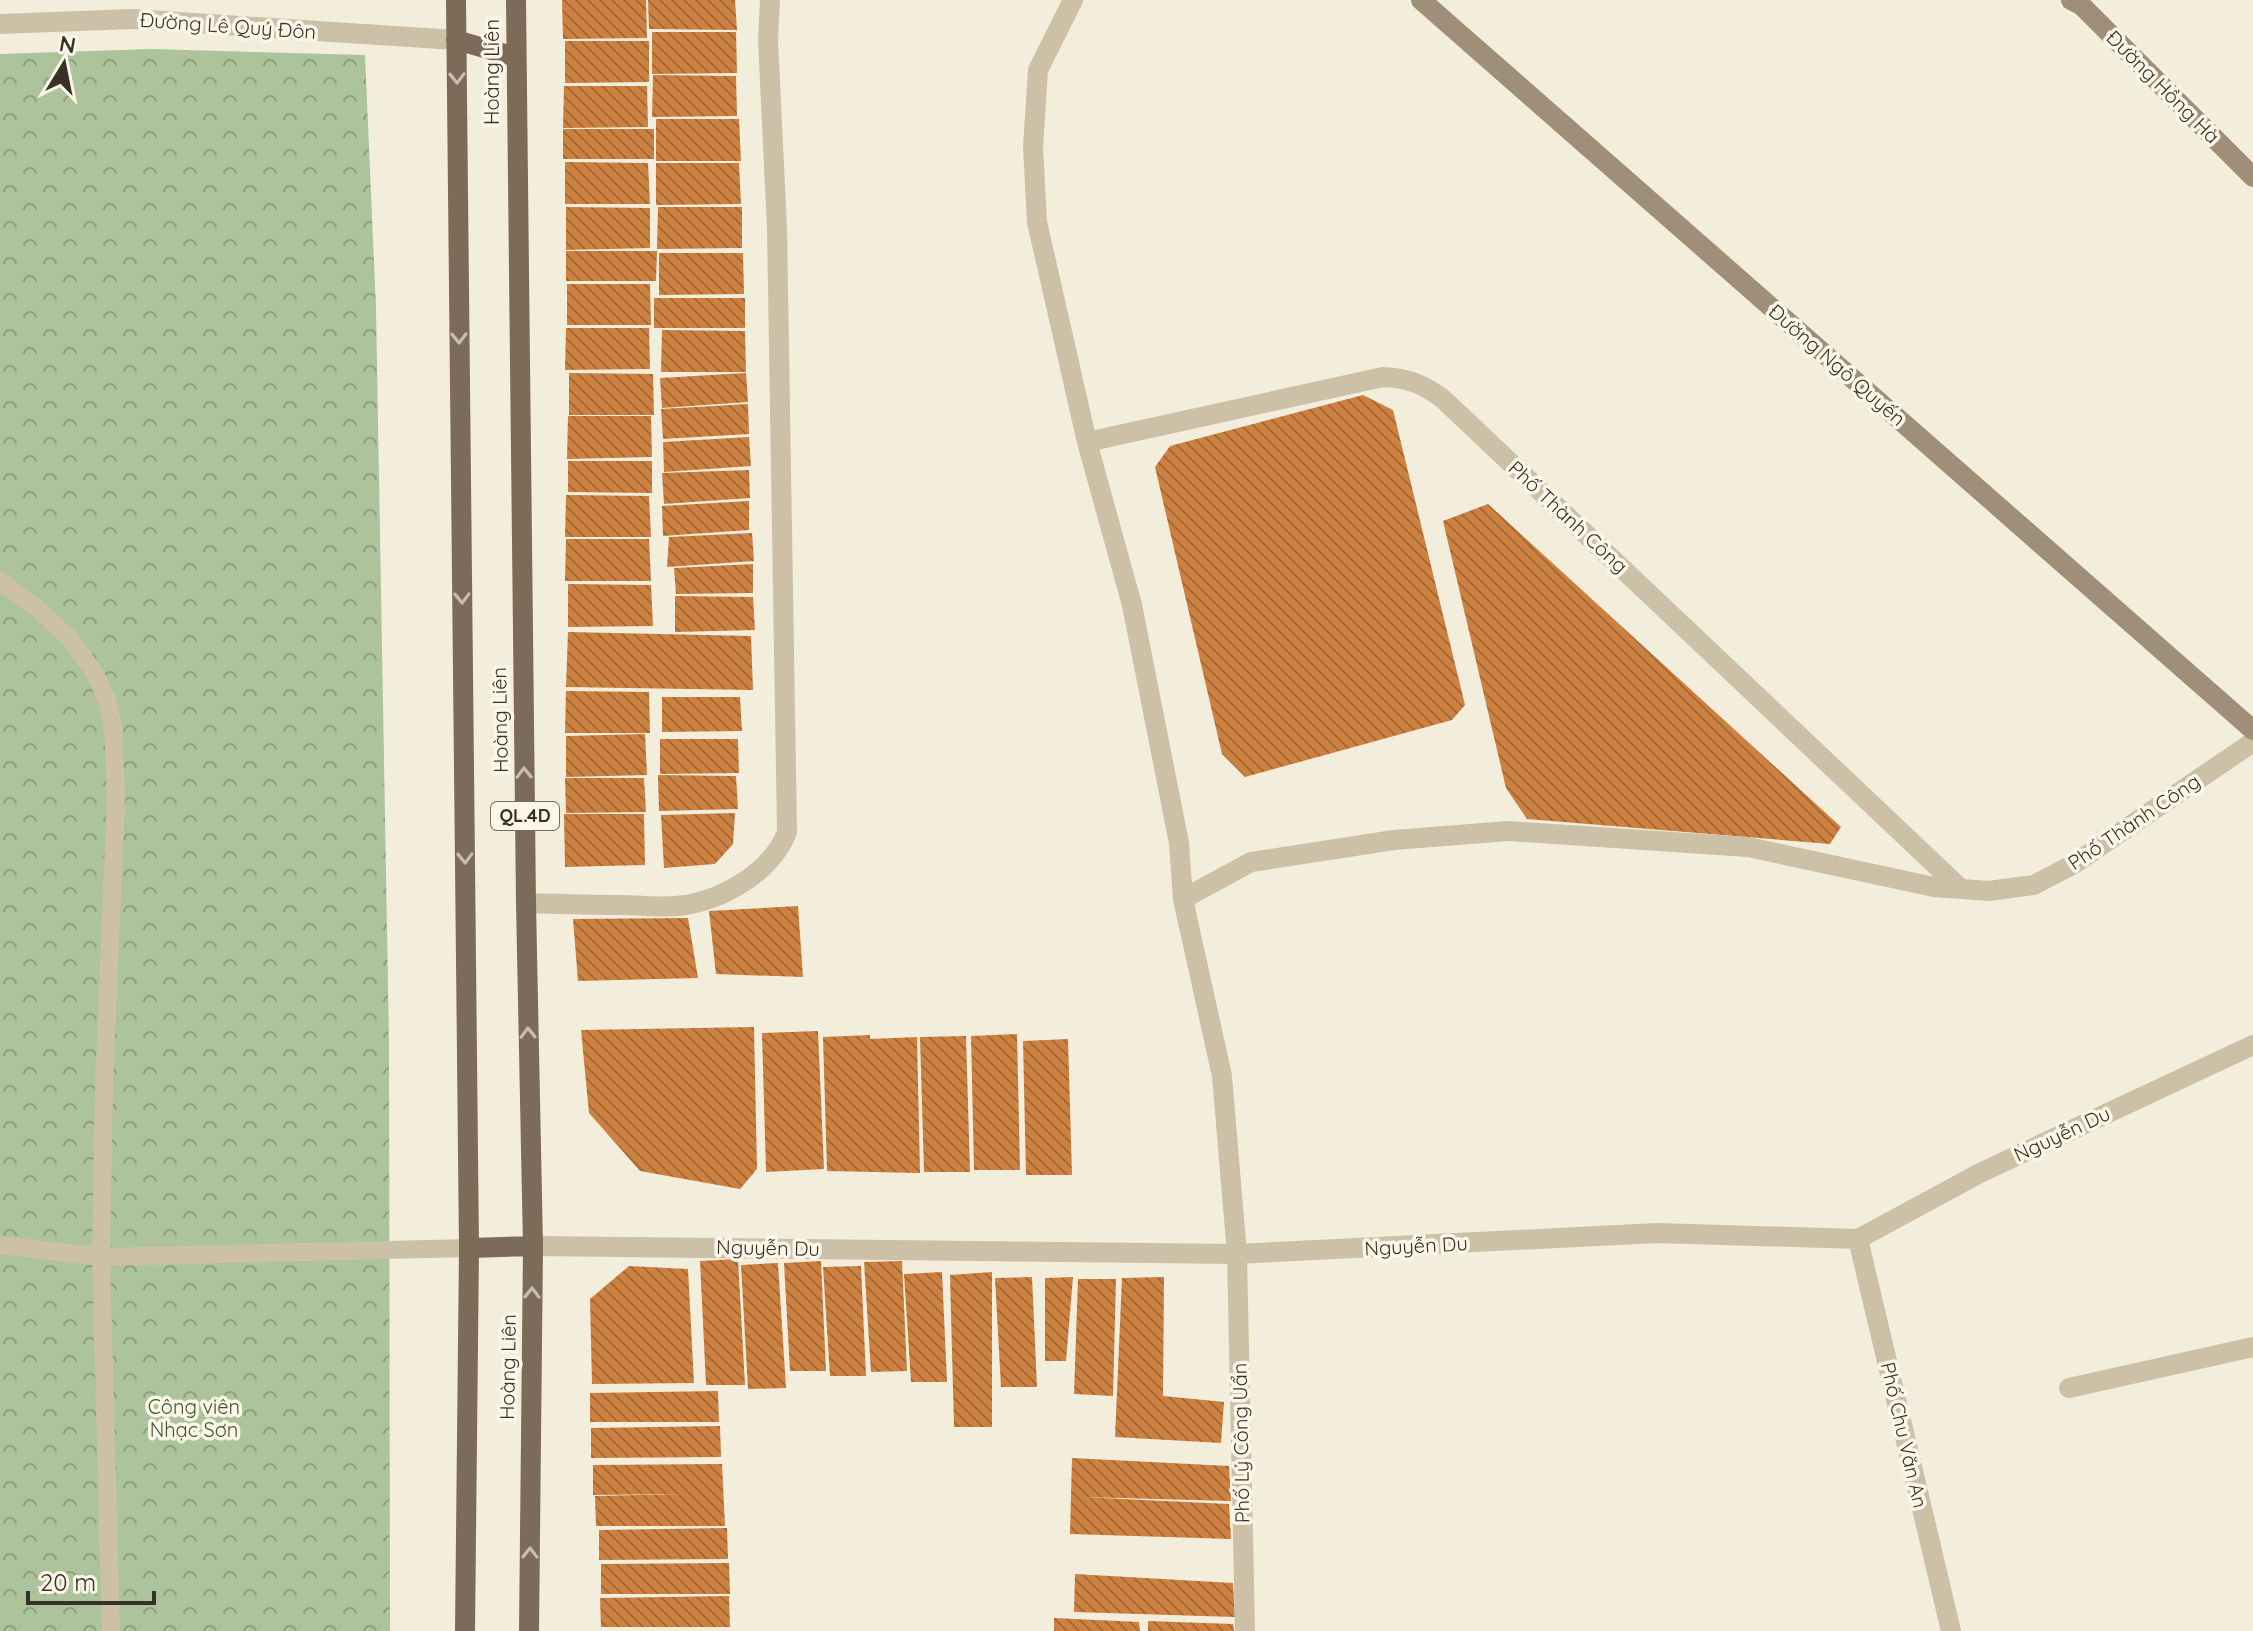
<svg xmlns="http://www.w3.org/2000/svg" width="2253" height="1631" viewBox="0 0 2253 1631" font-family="Quicksand,sans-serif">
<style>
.forest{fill:url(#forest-crowns)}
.building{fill:url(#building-back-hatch)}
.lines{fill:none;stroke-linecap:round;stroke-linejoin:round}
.lane{stroke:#ccc0a7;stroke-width:18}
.street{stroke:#ccc0a7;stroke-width:20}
.secondary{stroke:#a08f78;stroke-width:20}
.primary{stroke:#7b6b58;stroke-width:20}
.oneway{stroke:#c8beae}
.labels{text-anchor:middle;stroke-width:7;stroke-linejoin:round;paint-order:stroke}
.shield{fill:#fbf6e8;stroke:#726c62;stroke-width:2}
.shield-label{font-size:18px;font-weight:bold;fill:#383128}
.street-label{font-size:20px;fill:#383128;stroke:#fbf6e8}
.park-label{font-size:20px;fill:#3d582a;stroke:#fbf6e8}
</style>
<defs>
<pattern id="forest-crowns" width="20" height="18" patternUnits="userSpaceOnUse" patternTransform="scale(2)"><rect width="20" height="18" fill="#adc39b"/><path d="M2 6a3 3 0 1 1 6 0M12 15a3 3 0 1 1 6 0" fill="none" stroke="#8e9f7e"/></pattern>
<pattern id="building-back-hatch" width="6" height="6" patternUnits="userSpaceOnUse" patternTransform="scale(2)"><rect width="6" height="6" fill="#cd8140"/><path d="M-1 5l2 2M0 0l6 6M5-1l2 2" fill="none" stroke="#a76a36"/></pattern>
</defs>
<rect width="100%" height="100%" fill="#f3eddc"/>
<path class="forest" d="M151,49L365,55L376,309L389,1042L390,1631H0V54Z"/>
<path class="building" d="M562,0H646L647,38L563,39Z
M648,0H735L737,30L649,29Z
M652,32H736L737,73L652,74Z
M565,41H649V82L565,83Z
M653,75L736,76L737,116L652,117Z
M564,86H647L648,127L563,128Z
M656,119H739L741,161H656Z
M563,129H654V159H563Z
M565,162L648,163L650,204H565Z
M656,163H739L741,204L656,205Z
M566,207L650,208V248L566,250Z
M658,207H742V248L657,249Z
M566,251H657L656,281H566Z
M659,253H743L744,294L659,295Z
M567,284H650L651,325H567Z
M654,298H745V328H654Z
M566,328H649L650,369L565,370Z
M662,330L745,331L746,372H661Z
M569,373L653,374L654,415H569Z
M746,373L748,402L662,408L660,378Z
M1363,395L1393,410L1465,705L1452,720L1245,777L1222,754L1155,467L1170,446Z
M748,404L749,434L663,439L661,409Z
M568,416H651L652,457L567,459Z
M749,437L751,466L664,472L663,442Z
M568,461H652V493L568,492Z
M749,470L750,498L664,504L662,473Z
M566,495L649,496L651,537H565Z
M749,501V530L663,536L662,506Z
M1488,504L1841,827L1830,844L1527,819L1506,788L1443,521Z
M752,533L754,561L667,567L669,537Z
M566,539H649L651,581H565Z
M753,564V593L676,594L674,568Z
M568,584L651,585L653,626L568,627Z
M675,596L753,597L755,630L675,632Z
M568,632L751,636L753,690L566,687Z
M566,691L649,692L650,733H565Z
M662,697H740L742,731L662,732Z
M645,734L647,775L566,777V736Z
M660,739H738L739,773L660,774Z
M658,775L736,776L738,809L659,811Z
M565,778H644L646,812L566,813Z
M735,813L733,844L715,864L664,868L661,815Z
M564,814H644L645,865L565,867Z
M798,906L803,977L716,974L709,911Z
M688,918L698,978L578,981L573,919Z
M754,1027L757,1169L740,1189L640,1171L589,1113L581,1030Z
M818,1031L824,1169L766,1172L762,1033Z
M1017,1034L1020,1170H974L971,1036Z
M870,1035V1039L917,1037L920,1173L827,1171L823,1037Z
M966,1036L970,1172H924L920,1037Z
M1068,1039L1072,1175H1026L1023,1041Z
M738,1259L745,1385H706L700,1261Z
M821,1261L826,1371H790L784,1263Z
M902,1261L907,1371L871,1372L864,1262Z
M778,1263L786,1388L748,1389L741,1265Z
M629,1266L688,1269L694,1383L592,1384L590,1299Z
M861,1266L866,1376H830L823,1267Z
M942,1272L947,1382H911L904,1274Z
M992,1272V1427H954L950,1275Z
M1032,1277L1037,1387H1001L995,1278Z
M1073,1277L1066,1361H1045V1278Z
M1164,1277L1163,1396L1224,1402L1221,1443L1115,1437L1122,1278Z
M1078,1279H1116L1113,1396L1074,1394Z
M718,1391L719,1422H590V1393Z
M720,1426L721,1457L591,1458V1428Z
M1072,1458L1229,1466L1231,1501L1080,1497L1229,1504L1231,1539L1070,1534Z
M722,1464L725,1526H596L595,1496L682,1494L593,1495V1465Z
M727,1528L728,1559L599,1560V1530Z
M729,1563L730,1594H601V1564Z
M1075,1574L1233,1583L1235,1617L1074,1612Z
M729,1596L730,1627H601L600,1598Z
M1054,1618L1139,1622L1140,1631H1054Z
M1148,1621L1233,1624L1234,1631H1148Z"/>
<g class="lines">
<path class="lane" d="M0,581L39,610L70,639L94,672L107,700L113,726L116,798L104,1087L101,1257L111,1631
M0,1245L101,1257L469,1248"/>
<path class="street" d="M1073,0L1038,70L1033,147L1037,222L1087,442L1132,605L1179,843L1183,899L1222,1076L1237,1254L1245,1631
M0,24L133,19L456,40
M1087,442L1383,377C1408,378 1423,384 1443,399L1961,889
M1183,899L1251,862L1394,840L1508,831L1748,847L1934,887L1989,891L2034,885L2074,864L2253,742
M526,903C559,904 592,905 624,905C645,906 666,908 686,905C726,898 772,871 787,832L777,228L768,40L770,0
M1858,1239L1951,1631
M533,1246L1237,1254L1657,1233L1858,1239L1980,1173L2253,1045
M2069,1388L2253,1347"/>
<path class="secondary" d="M1421,0L2253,730
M2071,0L2081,5L2253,177"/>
<path class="primary" d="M456,0L469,1248L465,1631
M516,0L526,903L533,1246L529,1631
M456,40L516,57
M469,1248L533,1246"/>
</g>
<defs><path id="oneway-chevron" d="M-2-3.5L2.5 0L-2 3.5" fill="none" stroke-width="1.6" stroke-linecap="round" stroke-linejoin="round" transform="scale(2)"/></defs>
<g class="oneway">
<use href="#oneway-chevron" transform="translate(457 78) rotate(89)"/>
<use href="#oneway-chevron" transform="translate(459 338) rotate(89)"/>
<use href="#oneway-chevron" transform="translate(462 598) rotate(89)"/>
<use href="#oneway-chevron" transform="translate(524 773) rotate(-91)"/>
<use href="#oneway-chevron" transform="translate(465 858) rotate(89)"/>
<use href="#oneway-chevron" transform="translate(528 1033) rotate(-91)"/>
<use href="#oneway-chevron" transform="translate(532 1293) rotate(-89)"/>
<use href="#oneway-chevron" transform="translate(530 1553) rotate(-89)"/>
</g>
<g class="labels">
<rect class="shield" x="491" y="802" width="68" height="28" rx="6"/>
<g class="shield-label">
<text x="525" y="822">QL.4D</text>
</g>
<g class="street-label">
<text transform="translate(228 26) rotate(4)" y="7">Đường Lê Quý Đôn</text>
<text transform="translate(492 72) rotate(-90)" y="7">Hoàng Liên</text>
<text transform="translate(2163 87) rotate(45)" y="7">Đường Hồng Hà</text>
<text transform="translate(1837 365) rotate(41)" y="7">Đường Ngô Quyến</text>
<text transform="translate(1568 517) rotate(43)" y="7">Phố Thành Công</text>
<text transform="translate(500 720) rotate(-91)" y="7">Hoàng Liên</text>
<text transform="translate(2134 822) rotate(-34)" y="7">Phố Thành Công</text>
<text transform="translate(2062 1134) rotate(-25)" y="7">Nguyễn Du</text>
<text transform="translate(1416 1246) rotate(-3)" y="7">Nguyễn Du</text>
<text transform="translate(768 1248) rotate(1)" y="7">Nguyễn Du</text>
<text transform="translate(508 1367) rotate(-89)" y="7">Hoàng Liên</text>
<text transform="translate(1904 1435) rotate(77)" y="7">Phố Chu Văn An</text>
<text transform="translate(1241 1443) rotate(-91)" y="7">Phố Lý Công Uẩn</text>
</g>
<g class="park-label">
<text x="194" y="1414">Công viên<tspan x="194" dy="23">Nhạc Sơn</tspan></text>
</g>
</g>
<g transform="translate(64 64) rotate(10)" stroke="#fbf6e8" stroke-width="6" paint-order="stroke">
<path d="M0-6L14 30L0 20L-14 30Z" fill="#383128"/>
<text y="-12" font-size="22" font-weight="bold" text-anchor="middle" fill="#383128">N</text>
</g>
<path d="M28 1591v12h126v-12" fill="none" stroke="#383128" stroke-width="4"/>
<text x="40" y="1591" font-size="24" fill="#383128" stroke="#fbf6e8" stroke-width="6" paint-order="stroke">20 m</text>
</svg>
